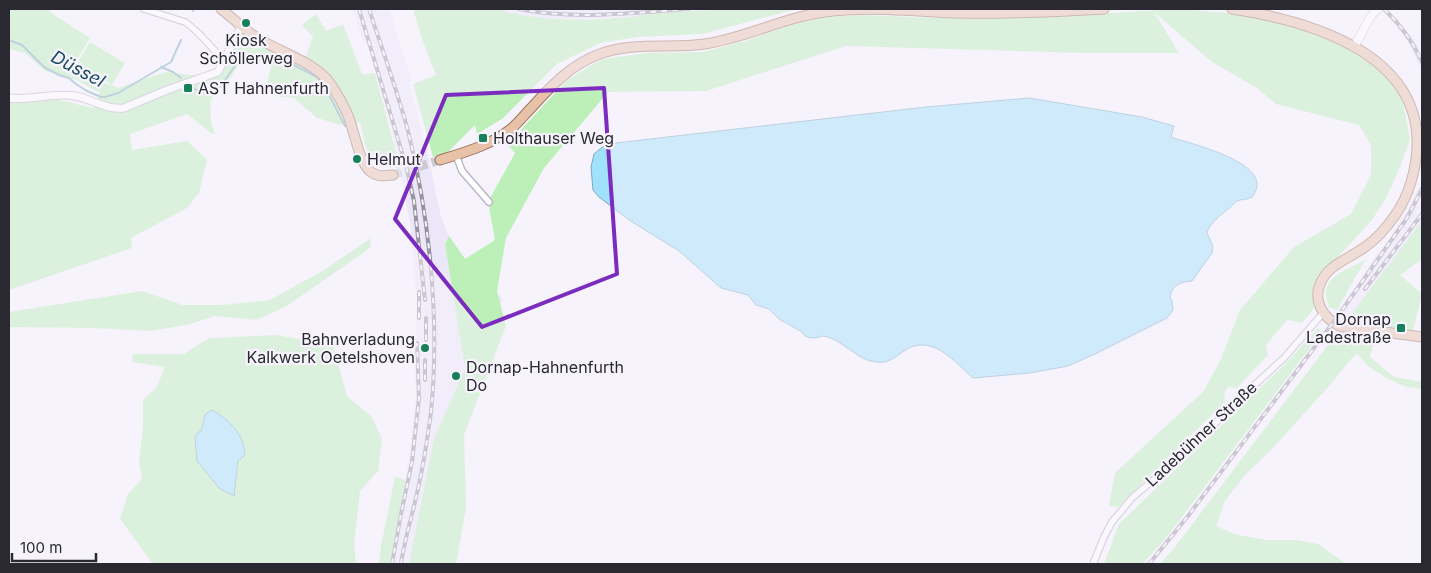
<svg xmlns="http://www.w3.org/2000/svg" width="1431" height="573" viewBox="0 0 1431 573" font-family="Inter,sans-serif">
<style>
.built{fill:#ebe7f8}
.green{fill:#bdf0b8}
.water{fill:#a0e1fb;stroke:#7daabe}
.lines{fill:none;stroke-linecap:round;stroke-linejoin:round}
.stream{stroke:#7daabe;stroke-width:2}
.primary-tunnel{stroke:#cdcad3;stroke-width:9;stroke-dasharray:9 4.5;stroke-linecap:butt}
.minor-casing{stroke:#b7b1c5;stroke-width:8}
.tertiary-casing{stroke:#b7b1c5;stroke-width:9}
.secondary-casing{stroke:#b7b1c5;stroke-width:9}
.primary-casing{stroke:#9b715a;stroke-width:11}
.minor{stroke:#fff;stroke-width:5.5}
.tertiary{stroke:#fff;stroke-width:7}
.secondary{stroke:#fff;stroke-width:8}
.primary{stroke:#e8c1a9;stroke-width:9}
.rail-casing{stroke:#96939c;stroke-width:4}
.rail{stroke:#f6f3fc;stroke-width:2;stroke-dasharray:5.5;stroke-linecap:butt}
.marked{fill:none;stroke:#7b2cbf;stroke-width:4;stroke-linejoin:round}
.poi-dot{fill:#17805b;stroke:#f6f3fc;stroke-width:2}
.labels{text-anchor:middle;stroke-width:4.5;stroke-linejoin:round;paint-order:stroke}
.poi-label{font-size:16px;fill:#2a2830;stroke:#f6f3fc;text-anchor:start}
.street-label{font-size:16px;fill:#2a2830;stroke:#f6f3fc}
.water-label{font-size:18px;font-style:italic;fill:#194d5f;stroke:#f6f3fc}
</style>
<rect width="100%" height="100%" fill="#f6f3fc"/>
<path class="built" d="M353,9H389L412,80L409,82L429,160L441,217L449,236L466,260L503,300L499,305L461,264L444,239L465,369L434,438L409,564H391L406,480L416,398L415,355L417,305L410,222L392,130L368,43L364,44Z
M498,9H734L590,20L551,19L515,14Z
M1401,23L1413,38L1422,54V74L1409,43L1398,28Z
M1422,180V196L1417,206L1422,201V225L1337,332L1326,326L1362,278L1375,256L1392,235L1408,208Z"/>
<path class="green" d="M9,9H47L53,14L90,38L74,64L103,82L118,88L166,72L199,76L221,67L242,30L274,50L306,56L313,37L302,25L316,14L326,31L343,24L362,74L375,73L400,168L377,166L366,148L360,122L341,125L317,118L294,98L274,96L267,84L271,66L253,58L240,63L229,79L210,101L211,122L215,134H212L187,114L130,134L132,150L187,141L207,160L199,193L187,208L131,238L132,248L9,290V100H59L93,108L100,93L76,80L45,71L25,53L9,49Z
M413,9H498L515,14L551,19L590,20L631,17L658,13L736,9H797L702,34L638,37L600,43L557,64L502,119L477,134L475,125L447,153L433,157L413,84L436,75L423,42Z
M1179,9L1252,15L1294,27L1346,47L1389,76L1403,102L1410,139L1401,165L1386,198L1372,220L1338,257L1318,274L1312,293L1315,307L1302,323L1287,320L1266,345L1268,355L1237,388L1228,387L1224,394L1225,402L1118,507L1109,506L1115,473L1204,391L1221,359L1240,310L1294,247L1351,214L1371,175V145L1359,125L1276,104L1257,88L1212,62L1154,12L1179,53H1082L846,46L706,91L608,92L544,168L506,238L497,291L506,326L464,435L466,508L456,564H409L434,438L465,369L445,244L449,236L465,259L495,240L488,202L515,153L506,143L516,135L566,81L602,59L648,53L703,52L745,41L797,23L828,17L863,15L963,19L1059,16Z
M90,42L125,63L112,85L77,64Z
M1422,221V259L1400,275L1422,294L1413,331L1376,335L1370,357L1394,377L1422,382V389L1407,387L1388,379L1368,366L1357,354L1351,359L1330,385L1271,450L1245,475L1225,501L1216,526L1234,534L1266,540H1296L1318,544L1346,564H1160L1175,547Z
M371,238L370,248L287,306L256,320L215,316L190,324L152,331L93,328L9,327V312L142,291L183,305H222L270,300L324,270Z
M1365,260L1337,310L1329,307C1327,301 1324,293 1327,287C1332,273 1353,267 1365,260Z
M1318,328L1322,332L1163,542L1142,564H1104L1119,524L1287,362Z
M277,335L333,345L347,396L372,417L382,439L378,471L360,491L354,544L356,564H153L120,519L128,494L142,479L139,463L143,426V400L156,388L165,367L132,362L133,354H184L209,338Z
M395,477L406,480L391,564H379L381,546Z"/>
<path class="water" d="M1029,98L1142,117L1174,126L1171,137C1191,144 1261,160 1257,187C1256,190 1254,195 1252,197C1248,200 1241,199 1237,201C1234,203 1231,207 1228,209C1220,216 1211,222 1207,232C1209,240 1215,245 1212,253L1192,281C1181,281 1171,286 1170,297L1172,301L1173,310L1167,318L1095,354L1068,366L1030,373L973,378C955,362 931,332 904,351C896,357 887,364 876,362C856,360 844,340 824,336C821,336 817,338 813,338C810,338 808,337 805,336L802,332L779,319L769,309L756,305L748,295L721,288L679,251L629,220L599,197L593,190L591,167L594,154L600,149L607,144L926,107Z
M211,410C228,417 245,436 245,455L238,461L234,496L219,488L197,461L195,437L197,433L201,431L205,415Z"/>
<g class="lines">
<path class="stream" d="M193,11V9
M9,40L22,45L44,67L59,75L69,78L76,84L87,91L101,97H105L118,93L171,62L181,40
M161,67L173,72L181,78
M191,87C198,91 207,95 215,91C223,86 236,63 243,55L252,56L266,62L272,63L286,61L317,77L325,87L345,126"/>
<path class="primary-tunnel" d="M393,175L440,160"/>
<g class="minor-casing">
<path id="minor" d="M144,9L185,22C199,31 211,48 224,60
M456,155L462,171L489,202
M1093,564L1104,537L1112,522L1132,498L1192,447L1236,402L1284,358L1323,313"/>
</g>
<g class="tertiary-casing">
<path id="tertiary" d="M9,98C31,101 53,92 75,96C92,99 106,110 124,108L167,90L218,72L241,27"/>
</g>
<g class="secondary-casing">
<path id="secondary" d="M1354,47L1371,16L1378,9"/>
</g>
<g class="primary-casing">
<path id="primary" d="M221,9C233,18 243,29 256,37C280,53 317,62 332,86C338,95 343,104 347,113C354,128 359,164 371,172C378,177 385,176 393,175
M1232,9C1306,20 1421,52 1417,147C1416,170 1409,195 1396,214C1387,227 1377,239 1365,247C1350,258 1328,265 1321,282C1312,301 1323,317 1339,326L1422,337
M440,160C466,152 491,145 512,128C520,121 526,113 533,106C552,85 570,66 597,55C632,41 669,49 705,44C746,38 784,17 825,12C867,6 911,11 953,13C1003,14 1054,12 1104,9"/>
</g>
<use href="#minor" class="minor"/>
<use href="#tertiary" class="tertiary"/>
<use href="#secondary" class="secondary"/>
<use href="#primary" class="primary"/>
<g class="rail-casing">
<path id="rail" d="M359,9L406,166L414,201L425,300
M369,9C382,49 397,90 408,131C430,219 440,322 431,412C427,442 422,473 415,502C410,523 404,543 401,564
M519,9C575,20 632,13 689,9
M1384,9C1400,24 1413,42 1422,62
M1365,289L1422,214
M419,318V292
M426,340V318
M425,380V360
M392,564L401,514L412,462L419,398L417,343
M1149,564L1188,516L1338,316L1407,218L1422,189"/>
</g>
<use href="#rail" class="rail"/>
</g>
<path d="M0 0H1431V573H0ZM604,88L617,274L482,327L395,219L446,95Z" fill="#f6f3fc" fill-opacity=".55" fill-rule="evenodd"/>
<path class="marked" d="M604,88L617,274L482,327L395,219L446,95Z"/>
<g class="poi-dot">
<circle cx="246" cy="23" r="5"/>
<rect x="183" y="83" width="10" height="10" rx="2.5"/>
<rect x="478" y="133" width="10" height="10" rx="2.5"/>
<circle cx="357" cy="159" r="5"/>
<rect x="1396" y="323" width="10" height="10" rx="2.5"/>
<circle cx="425" cy="348" r="5"/>
<circle cx="456" cy="376" r="5"/>
</g>
<g class="labels">
<g class="poi-label">
<text x="246" y="46" text-anchor="middle">Kiosk<tspan x="246" dy="18">Schöllerweg</tspan></text>
<text x="198" y="94">AST Hahnenfurth</text>
<text x="493" y="144">Holthauser Weg</text>
<text x="367" y="165">Helmut</text>
<text x="1391" y="325" text-anchor="end">Dornap<tspan x="1391" dy="18">Ladestraße</tspan></text>
<text x="415" y="345" text-anchor="end">Bahnverladung<tspan x="415" dy="18">Kalkwerk Oetelshoven</tspan></text>
<text x="466" y="373">Dornap-Hahnenfurth<tspan x="466" dy="18">Do</tspan></text>
</g>
<g class="street-label">
<text transform="translate(1201 434) rotate(-43)" y="6">Ladebühner Straße</text>
</g>
<g class="water-label">
<text transform="translate(78 69) rotate(28)" y="6">Düssel</text>
</g>
</g>
<rect width="1431" height="573" fill="none" stroke="#2a2830" stroke-width="20"/>
<path d="M12 553v8h84v-8" fill="none" stroke="#2a2830" stroke-width="2.5"/>
<text x="20" y="553" font-size="15" fill="#2a2830" stroke="#f6f3fc" stroke-width="4" paint-order="stroke">100 m</text>
</svg>
